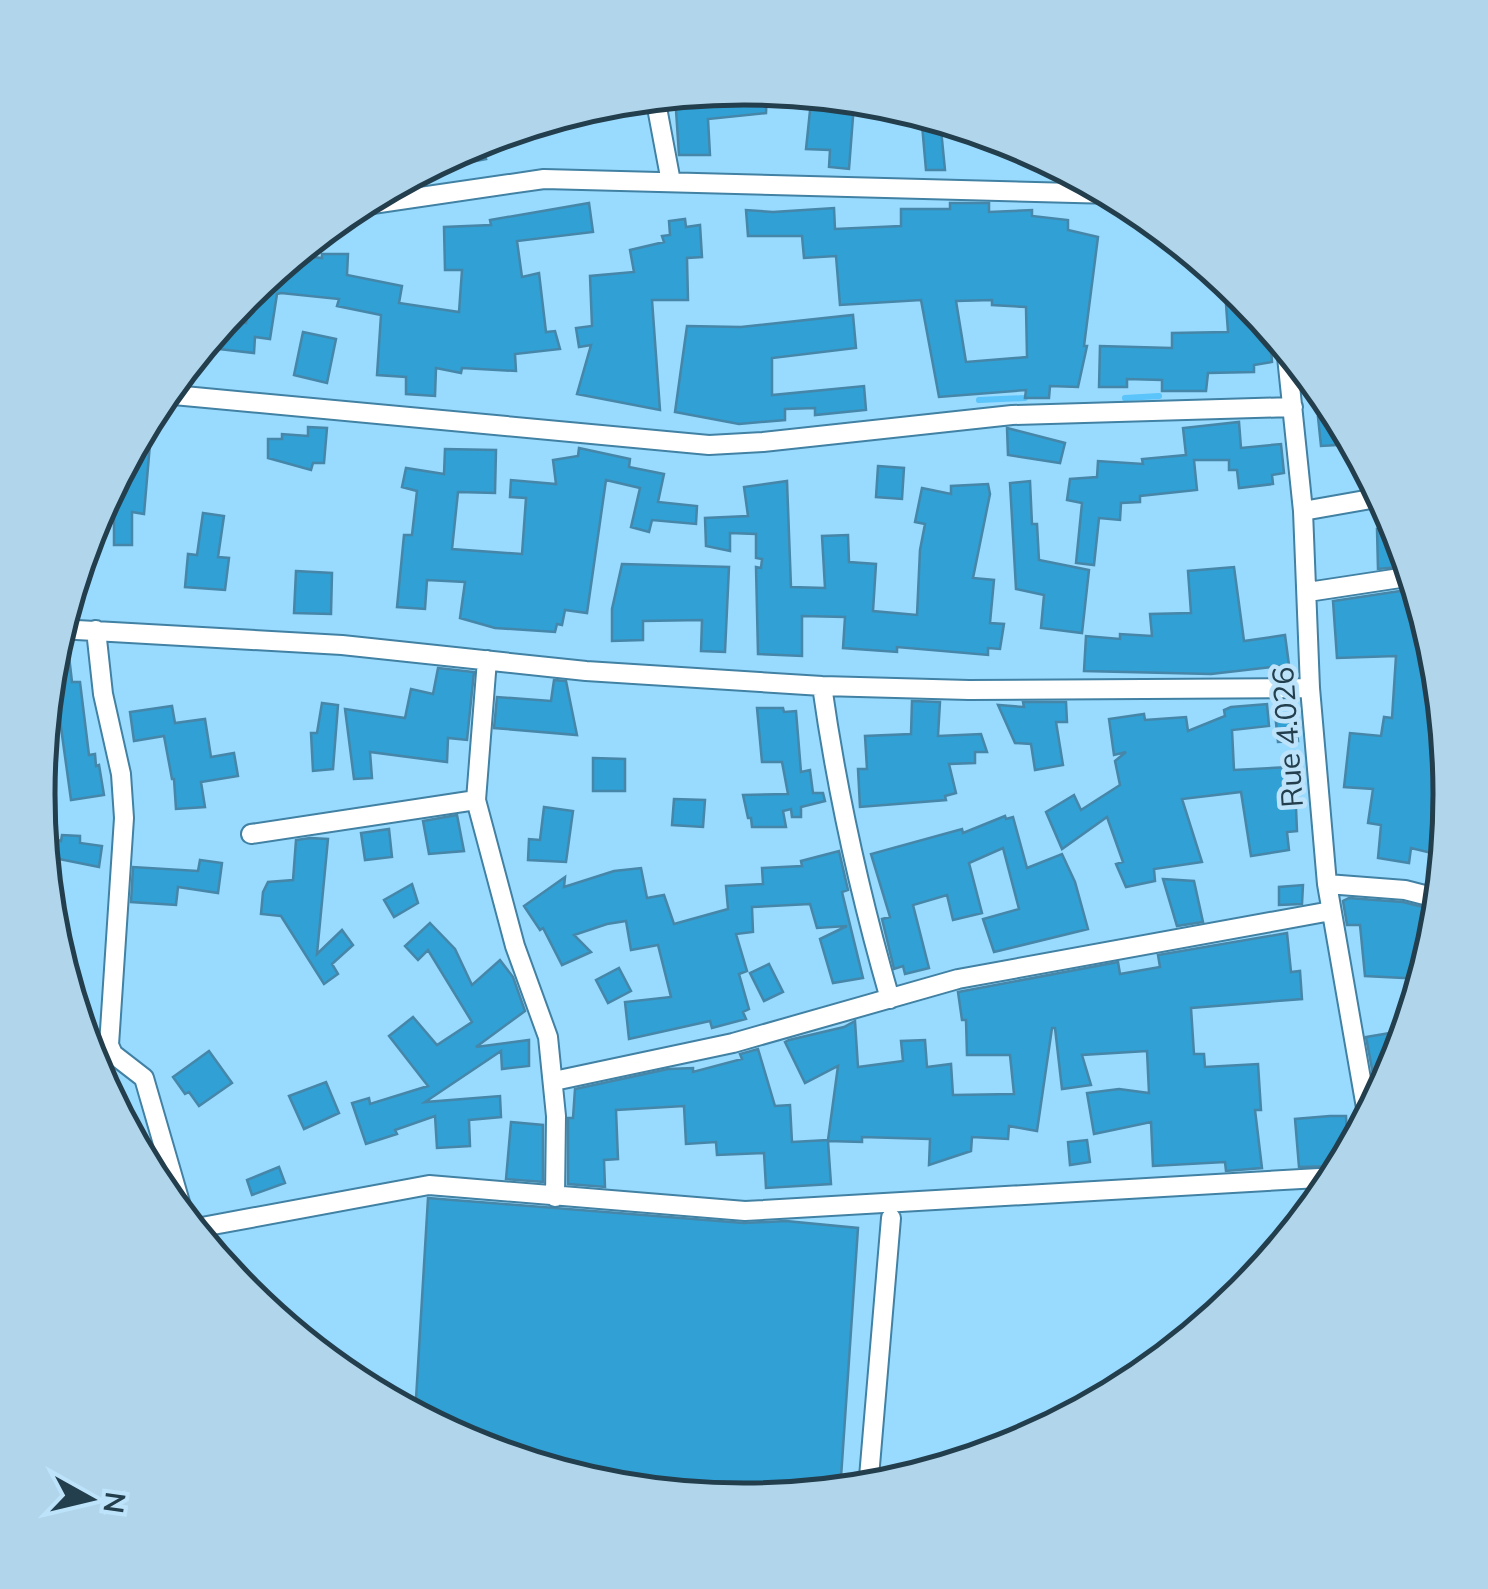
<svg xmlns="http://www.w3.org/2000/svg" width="1488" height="1589" viewBox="0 0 1488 1589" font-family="Mulish,sans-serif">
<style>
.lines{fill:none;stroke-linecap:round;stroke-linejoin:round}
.stream{stroke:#5bc4fa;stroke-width:6}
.building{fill:#31a0d4;stroke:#4686a8;stroke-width:2.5;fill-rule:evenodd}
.minor-casing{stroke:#4181a3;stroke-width:22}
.minor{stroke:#fff;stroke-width:18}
.labels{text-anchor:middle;stroke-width:9;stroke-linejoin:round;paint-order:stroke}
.street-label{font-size:30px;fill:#233e4c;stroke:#bde3fa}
.rim{fill:none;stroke:#233e4c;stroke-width:5}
</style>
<rect width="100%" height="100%" fill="#99daff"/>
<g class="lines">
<path class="stream" d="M1125,398L1159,396
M979,400L1025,398"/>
</g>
<path class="building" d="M767,90L766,113L708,119L710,155H679L675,95L711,91L712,96Z
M811,101L854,104L849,169L829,167L830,150L806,149Z
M921,113L940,119L945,170H926Z
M478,140L486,159L429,170L428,166Z
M589,203L593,232L517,241L522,277L539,273L546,332L555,331L560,349L515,354L516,371L462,368L461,373L436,368L435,396L406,394V377L377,375L381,315L337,306L339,299L281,293L277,294L270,339L255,337L254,353L218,349L220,324L223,321L246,323L251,290L293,255L322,258V254H348L347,275L402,286L399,303L459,312L462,270H445L444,227L491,225L490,220Z
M950,203H989V212L1032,210V216L1068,220V230L1098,237L1084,346H1087L1078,387L1050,386L1049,398H1025L1026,390L939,397L921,300L840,305L836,256L804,258L802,236H748L746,210L773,212L834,208L835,229L901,226V209H950ZM992,300V305L1026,307L1027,357L966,362L956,301Z
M685,219L686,227L700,225L702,257L687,258L688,300H652L660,410L577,394L591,345L579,347L576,328L592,326L590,276L634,272L630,250L664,242L662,236L670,235L669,221Z
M1226,304L1252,305L1258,313V335L1270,333L1272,362L1254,365V372L1208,373L1206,391H1162V380L1127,379V387H1099L1100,346L1172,348V333L1228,332Z
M853,315L856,348L772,358V395L864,386L866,410L815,415V408L785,409V420L739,424L675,412L687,326L741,327Z
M303,332L336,339L327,383L294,375Z
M153,409L144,514L132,512V545H114V513L98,511Z
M1318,417H1340L1354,444L1321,446Z
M1239,422L1241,448L1281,444L1284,473L1272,475L1273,484L1239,488L1237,470H1229V460H1194L1197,490L1140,496V502L1121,503L1120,520L1099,518L1094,565L1076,563L1082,503L1067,500L1070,479L1097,477L1098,461L1143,464L1142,459L1186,455L1183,428Z
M308,427L327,428L324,463H313L311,470L268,458V439H282V434L308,436Z
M1007,428L1065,443L1060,463L1008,455Z
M579,448L630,459L629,467L664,474L658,502L697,506L696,524L652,520L649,532L631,527L640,488L606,480L587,613L565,610L562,625L557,624L555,632L495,628L460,618L465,582L427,580L425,609L397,607L404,535H412L417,491L402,487L406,468L444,474L445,449L496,450L495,493L458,492L452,549L522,554L526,498L510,497L511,480L556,484L553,460L578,456Z
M878,466L904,468L902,499L876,497Z
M787,481L791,587L825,588L822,536L848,535L849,562L876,564L873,611L917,615L920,550L925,524L915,522L922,488L951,494V486L988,484L990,494L973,578L994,580L990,623L1004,624L1000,649L988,648V655L897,647V652L843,648L845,617L802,616V656L758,654L756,567L761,568L762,559L756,558V534L730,533V551L706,546L705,518L748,516L744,487Z
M1030,481L1032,524H1037L1039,560L1089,570L1082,633L1041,628L1044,595L1016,589L1010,483Z
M203,513L224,516L218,557L229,558L225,590L185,587L188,554L197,555Z
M1377,529H1398L1410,566L1378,569Z
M622,564L729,567L725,652L701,651L702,620L643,621V640L612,641V609Z
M1234,567L1244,641L1285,635L1289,665L1211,674L1084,671L1086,636L1120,639V634L1152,636L1150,614L1191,613L1188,571Z
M296,571L332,573L331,614L294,613Z
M1400,591H1417L1432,641L1430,666L1438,667L1450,795L1444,856L1411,848L1409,863L1378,858L1381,825L1368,823L1373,789L1344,787L1350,733L1381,736L1384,717L1392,718L1396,656L1337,658L1333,601Z
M69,656L72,682H80L89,755L95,754L96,766L99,765L104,795L71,800L55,684L48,685L51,658Z
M438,668L474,672L467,740L448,738L447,762L370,752L372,778L354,779L345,709L405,718L411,689L433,694Z
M554,680L566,681L577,735L494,728L497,697L551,701Z
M912,701L940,702L938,736L981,734L987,752H975V763L949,764L956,793L945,796L946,800L860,807L858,769H867L865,736L911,734Z
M1023,702H1066L1067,722H1056L1063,765L1035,770L1031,744L1015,743L998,705L1024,707Z
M322,703L338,705L333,769L313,771L311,733H317Z
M1267,704L1269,726L1232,730L1234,770L1289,767L1290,784H1295L1297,831L1287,832L1289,850L1251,856L1241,792L1182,799L1202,862L1154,869L1155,881L1126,887L1116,864L1123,862L1107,817L1062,849L1046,812L1074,795L1081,810L1120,785L1115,761L1126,752L1114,755L1109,719L1144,714L1145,720L1186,717L1188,731L1225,716L1224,710L1231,707Z
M172,706L175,723L205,719L211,757L234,753L238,776L201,782L205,807L176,809L174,779H172L164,736L134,741L130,712Z
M757,708H783L784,712L796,711L801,772L810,770L813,793H823L825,801L801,807V817H792L791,809L783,811L786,827H752L751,818H748L743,795L788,794L782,762H762Z
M1275,713L1296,715L1298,741L1278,742Z
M593,758L625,759V791H593Z
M674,799L705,800L703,827L672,825Z
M544,807L573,811L566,862L528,860L529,839L540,840Z
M457,815L464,851L429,854L423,821Z
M1005,816L1006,819L1013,817L1027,868L1062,854L1075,882L1088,929L994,952L983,919L1019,909L1003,848L969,863L982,913L953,920L947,895L913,905L929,968L905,974L903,966L894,969L882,919L890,917L871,854L962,829L963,833Z
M389,829L392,857L365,860L361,833Z
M42,835L61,841L62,835L80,836V843L102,846L99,867L44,856Z
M310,838L328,839L317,954L342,930L353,945L332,964L338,974L324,984L281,916L261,914L263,892L268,882L293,880L296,840Z
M839,851L848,890L842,892L863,978L833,983L820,939L847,926L817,928L810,904L752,907L753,932L736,934L747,971L739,974L749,1009L743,1012L746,1019L712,1028L710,1021L629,1039L625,1002L671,997L658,945L631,950L626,921L607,924L574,935L591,952L562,965L543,928L540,930L524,906L565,877L564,887L614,871L641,868L647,898L664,895L674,924L728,909L726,886L763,884L762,868L802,866L801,861Z
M200,860L222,863L218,893L178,887L176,905L131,902L133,867L198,871Z
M1163,879L1194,881L1203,922L1177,926Z
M412,884L418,903L394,917L384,900Z
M1303,885L1302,904L1279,905V887Z
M1349,898L1403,902L1439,911L1437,933L1423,979L1365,976L1360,925H1347L1343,901Z
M430,923L455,949L472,985L500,960L513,977L525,1011L476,1047L529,1040V1066L502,1069L501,1051L425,1102L500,1096L501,1117L469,1120L470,1146L437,1148L435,1116L395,1130L397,1134L366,1144L352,1103L369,1098L370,1104L428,1086L389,1036L413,1017L437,1045L472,1022L428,950L418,960L405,946Z
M1287,933L1291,972L1300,971L1302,999L1191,1008L1194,1054H1204L1205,1067L1258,1064L1261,1110H1255L1262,1168L1226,1171L1225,1162L1153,1166L1151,1122L1094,1134L1087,1093L1119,1089L1149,1093L1147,1051L1082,1055L1091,1085L1062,1089L1055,1028H1052L1037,1131L1009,1126L1008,1139L972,1137L971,1151L929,1165L930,1139L862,1137V1142L828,1141L831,1184L766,1188L764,1153L717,1155L716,1142L686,1144L684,1106L616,1110L618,1159L604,1160L605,1187L568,1184V1118H573L575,1089L668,1069L693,1068V1072L742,1059L740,1054L758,1049L775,1106L790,1105L792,1142L828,1140L838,1066L805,1083L785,1042L789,1040L844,1027L855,1021L858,1067L903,1061L901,1041L925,1040L927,1067L951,1064L953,1095L1014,1094L1010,1055H967L966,1020H962L958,992L1118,962L1120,974L1160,967L1158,955Z
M769,964L783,992L764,1001L750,973Z
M619,968L631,991L608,1003L596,980Z
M1396,1032L1400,1055L1378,1101L1366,1037Z
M209,1051L232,1083L199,1106L189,1092L185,1094L173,1077Z
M326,1082L339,1113L304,1129L289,1096Z
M1330,1116H1346L1348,1157L1343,1166L1299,1167L1295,1119Z
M511,1122L543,1125V1182L506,1179Z
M1087,1140L1090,1162L1070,1165L1068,1142Z
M279,1167L285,1183L252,1195L247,1180Z
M428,1198L744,1223L786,1221L858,1228L840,1492L743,1501L606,1487L473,1447L415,1416Z"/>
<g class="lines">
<g class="minor-casing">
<path id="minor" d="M655,97L671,182
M352,207L544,179L1113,194
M1286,347L1303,511L1310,688L1327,884L1368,1119
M163,394L709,445L763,442L1012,415L1293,407
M1303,511L1382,497
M1308,592L1400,578L1413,579
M59,629L342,645L586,671L822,686L969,690L1310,688
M96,630L103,694L121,774L124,818L109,1045L113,1054L144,1078L186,1223
M487,660L476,800L515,946L548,1037L556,1116L555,1197
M822,686C837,792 860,895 890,999
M251,834L476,800
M1327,884L1405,890L1440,899
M554,1081L733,1043L958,979L1331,911
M191,1229L429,1185L745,1211L1337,1177
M868,1489L891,1218"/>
</g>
<use href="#minor" class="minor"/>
</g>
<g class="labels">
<g class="street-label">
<text transform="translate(1288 737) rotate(-94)" y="10">Rue 4.026</text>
</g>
</g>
<path d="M0 0H1488V1589H0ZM55 794a689 689 0 1 1 1378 0a689 689 0 1 1-1378 0Z" fill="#b1d6ec" fill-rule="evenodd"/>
<path class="rim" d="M55 794a689 689 0 1 1 1378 0a689 689 0 1 1-1378 0Z"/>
<g transform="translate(90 1499) rotate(98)" stroke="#bde3fa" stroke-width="8" paint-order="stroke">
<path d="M0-8L18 38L0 25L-18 38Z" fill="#233e4c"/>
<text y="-15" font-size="28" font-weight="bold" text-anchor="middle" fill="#233e4c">N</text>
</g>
</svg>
